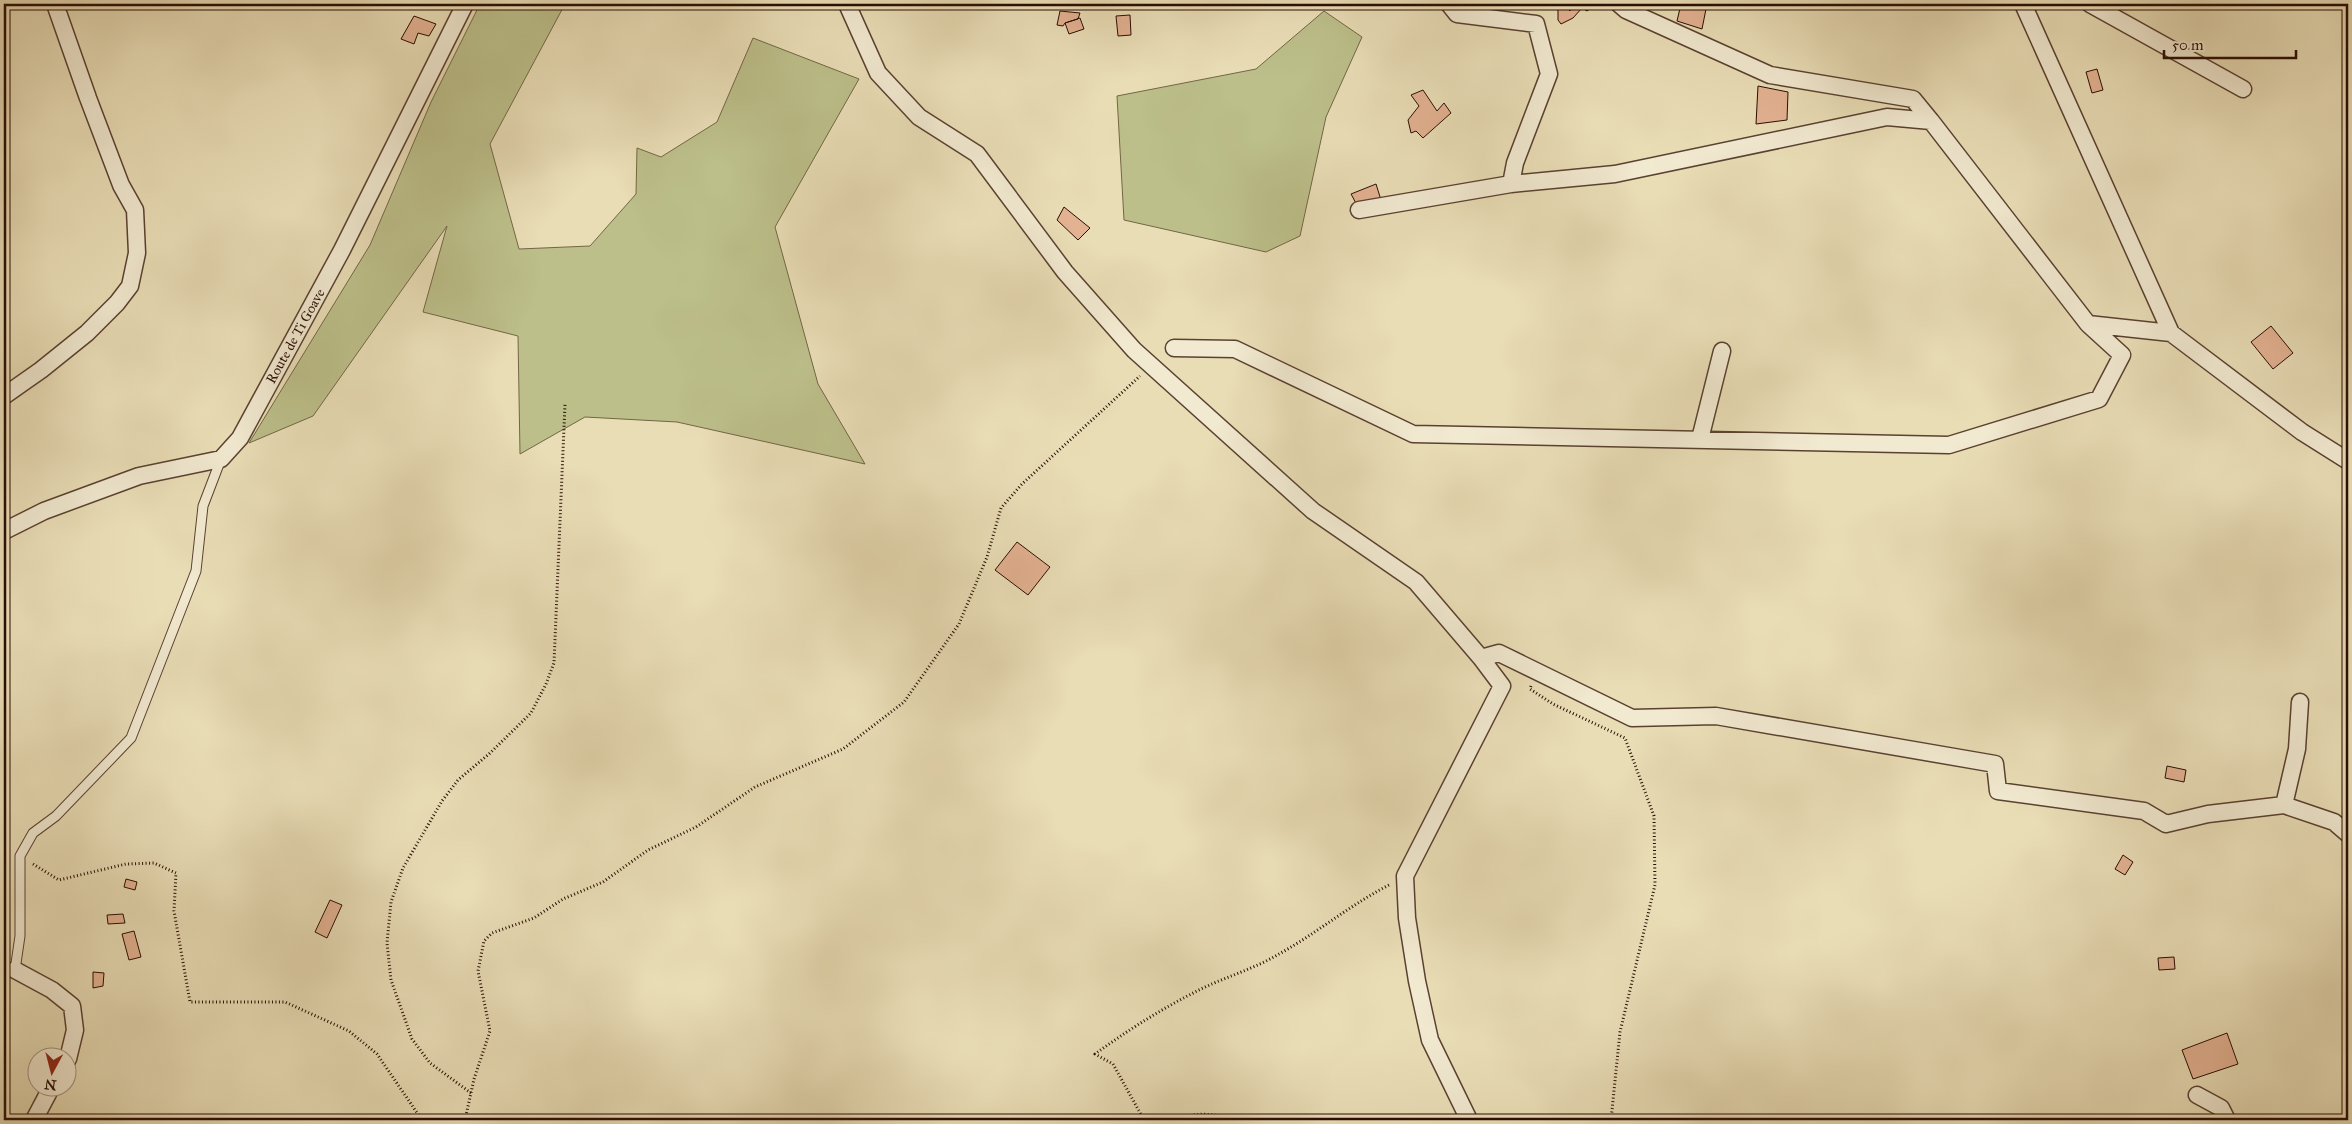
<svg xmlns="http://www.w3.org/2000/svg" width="2352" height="1124" viewBox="0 0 2352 1124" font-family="'IM FELL Great Primer',serif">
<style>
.green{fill:#bcbf8a;stroke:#736646}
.building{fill:#e3b292;stroke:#2a0d03}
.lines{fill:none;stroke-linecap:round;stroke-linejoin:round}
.service-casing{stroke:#5a4130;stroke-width:11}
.minor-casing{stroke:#5a4130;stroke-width:19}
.path{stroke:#2a0d03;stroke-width:3;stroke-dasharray:1 2.5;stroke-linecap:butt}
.service{stroke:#f1e9d0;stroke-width:9}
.minor{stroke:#f1e9d0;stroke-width:16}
.labels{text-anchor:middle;stroke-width:4;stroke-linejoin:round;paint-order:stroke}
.street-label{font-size:14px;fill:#2a0d03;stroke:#f1e9d0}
</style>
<rect width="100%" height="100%" fill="#e9ddb6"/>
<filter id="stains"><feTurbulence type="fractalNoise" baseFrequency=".004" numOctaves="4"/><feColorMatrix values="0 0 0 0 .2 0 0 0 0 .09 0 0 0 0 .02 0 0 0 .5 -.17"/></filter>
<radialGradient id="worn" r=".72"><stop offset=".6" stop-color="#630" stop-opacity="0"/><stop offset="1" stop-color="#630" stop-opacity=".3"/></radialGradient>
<path class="green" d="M480,4H565L490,144L519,249L590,246L636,194L637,148L661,157L717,122L753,38L859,79L775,227L818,384L865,464L677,422L585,417L520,454L518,336L423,312L447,226L313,416L249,443L370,245L431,102Z
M1324,11L1362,37L1326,117L1300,236L1266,252L1124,220L1117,96L1256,69Z"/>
<path class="building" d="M1554,4L1564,5L1570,11L1572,4H1596L1587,11L1582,8L1573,18L1561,24L1558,20V11Z
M1681,4H1707L1702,29L1677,21Z
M1060,11L1080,13L1078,19L1065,23L1063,26L1057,25Z
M1130,15L1131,35L1118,36L1116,16Z
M414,16L436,24L429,36L418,33L414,44L401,39Z
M1080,18L1084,29L1069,34L1065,23Z
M2097,69L2103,90L2092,93L2086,72Z
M1758,86L1788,92L1787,120L1756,124Z
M1423,90L1437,111L1444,103L1451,113L1423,138L1416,131L1411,133L1408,120L1419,106L1411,95Z
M1376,184L1381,200L1357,205L1351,194Z
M1064,207L1090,228L1078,240L1057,220Z
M2271,326L2293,353L2273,369L2251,342Z
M1017,542L1050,567L1028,595L995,570Z
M2167,766L2186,770L2184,782L2165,778Z
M2123,855L2133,862L2125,875L2115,869Z
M126,879L137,882L135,890L124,887Z
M330,900L342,905L327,938L315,932Z
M123,914L125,923L108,924L107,915Z
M134,931L141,957L129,960L122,934Z
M2174,957L2175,969L2159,970L2158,958Z
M93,972L104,973L103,986L93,988Z
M2227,1033L2238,1064L2193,1079L2182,1050Z"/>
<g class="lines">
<g class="service-casing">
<path id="service" d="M4,971L15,970L20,936V856L33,833L56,816L131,738L196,571L203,506L221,459"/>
</g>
<g class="minor-casing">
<path id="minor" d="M847,4L878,73L919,117L977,154L1065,272L1134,350L1313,511L1416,582L1481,658L1502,686L1405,876L1407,918L1417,981L1430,1040L1469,1120
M1449,4L1457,14L1536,24L1549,74L1515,163L1511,184
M1619,4L1626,10L1770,75L1913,99L1931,121
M2023,4L2171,333L2302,432L2348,461
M2090,4L2243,89
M1359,210L1511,184L1615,174L1887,117L1931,121L2088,324L2171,333
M1174,348L1235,349L1413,434L1949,445L2099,399L2122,355L2088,324
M4,396L41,370L87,333L117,303L130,286L137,253L135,210L121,185L88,98L55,4
M1700,439L1722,351
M4,531L44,511L139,476L221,459L240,438L342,250L465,4
M1481,658L1499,653L1632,718L1716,716L1995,764L1998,791L2144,811L2166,824L2208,814L2284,805
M2300,702L2297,749L2284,805L2334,822L2348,834
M15,970L52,990L72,1006L75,1030L68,1059
M2197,1095L2221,1108L2227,1120
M34,1120L52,1086"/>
</g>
<path class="path" d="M1531,686L1530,689L1553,704L1625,738L1654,816L1655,885L1620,1032L1611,1120
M33,864L59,880L126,864L154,863L176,873L174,911L190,1002H285L349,1031L377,1054L422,1120
M471,1093L430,1063L412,1039L391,980L387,943L391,902L403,868L442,801L458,780L489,754L531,713L546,684L554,663L565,404
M465,1120L474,1079L490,1031L478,971L484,941L492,933L534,918L563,899L603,882L648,850L696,827L755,787L843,749L904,702L959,624L987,557L1001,508L1022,484L1140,376
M1144,1120L1113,1064L1095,1054C1128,1030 1163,1008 1199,990C1225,977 1254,969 1279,954C1317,933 1350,905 1389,885
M1177,1120C1198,1110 1217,1115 1239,1120"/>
<use href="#service" class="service"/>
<use href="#minor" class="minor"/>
</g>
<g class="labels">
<g class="street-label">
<text transform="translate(295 336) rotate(-61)" y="5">Route de Ti Goave</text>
</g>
</g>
<rect width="2352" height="1124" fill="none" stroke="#e9ddb6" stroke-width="20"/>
<rect x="5" y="5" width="2342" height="1114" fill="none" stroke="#2a0d03" stroke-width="2.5"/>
<rect x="10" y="10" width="2332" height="1104" fill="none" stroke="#2a0d03"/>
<g transform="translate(52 1072) rotate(187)"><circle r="24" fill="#f1e9d0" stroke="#a1917e"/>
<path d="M0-4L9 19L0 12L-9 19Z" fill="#8f2418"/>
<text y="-8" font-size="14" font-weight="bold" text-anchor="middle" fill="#2a0d03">N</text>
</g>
<path d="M2164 50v8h132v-8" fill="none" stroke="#2a0d03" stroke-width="2.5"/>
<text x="2172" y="50" font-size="15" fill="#2a0d03" stroke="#f1e9d0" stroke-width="4" paint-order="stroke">50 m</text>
<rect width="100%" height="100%" filter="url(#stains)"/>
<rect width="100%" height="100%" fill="url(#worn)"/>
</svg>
